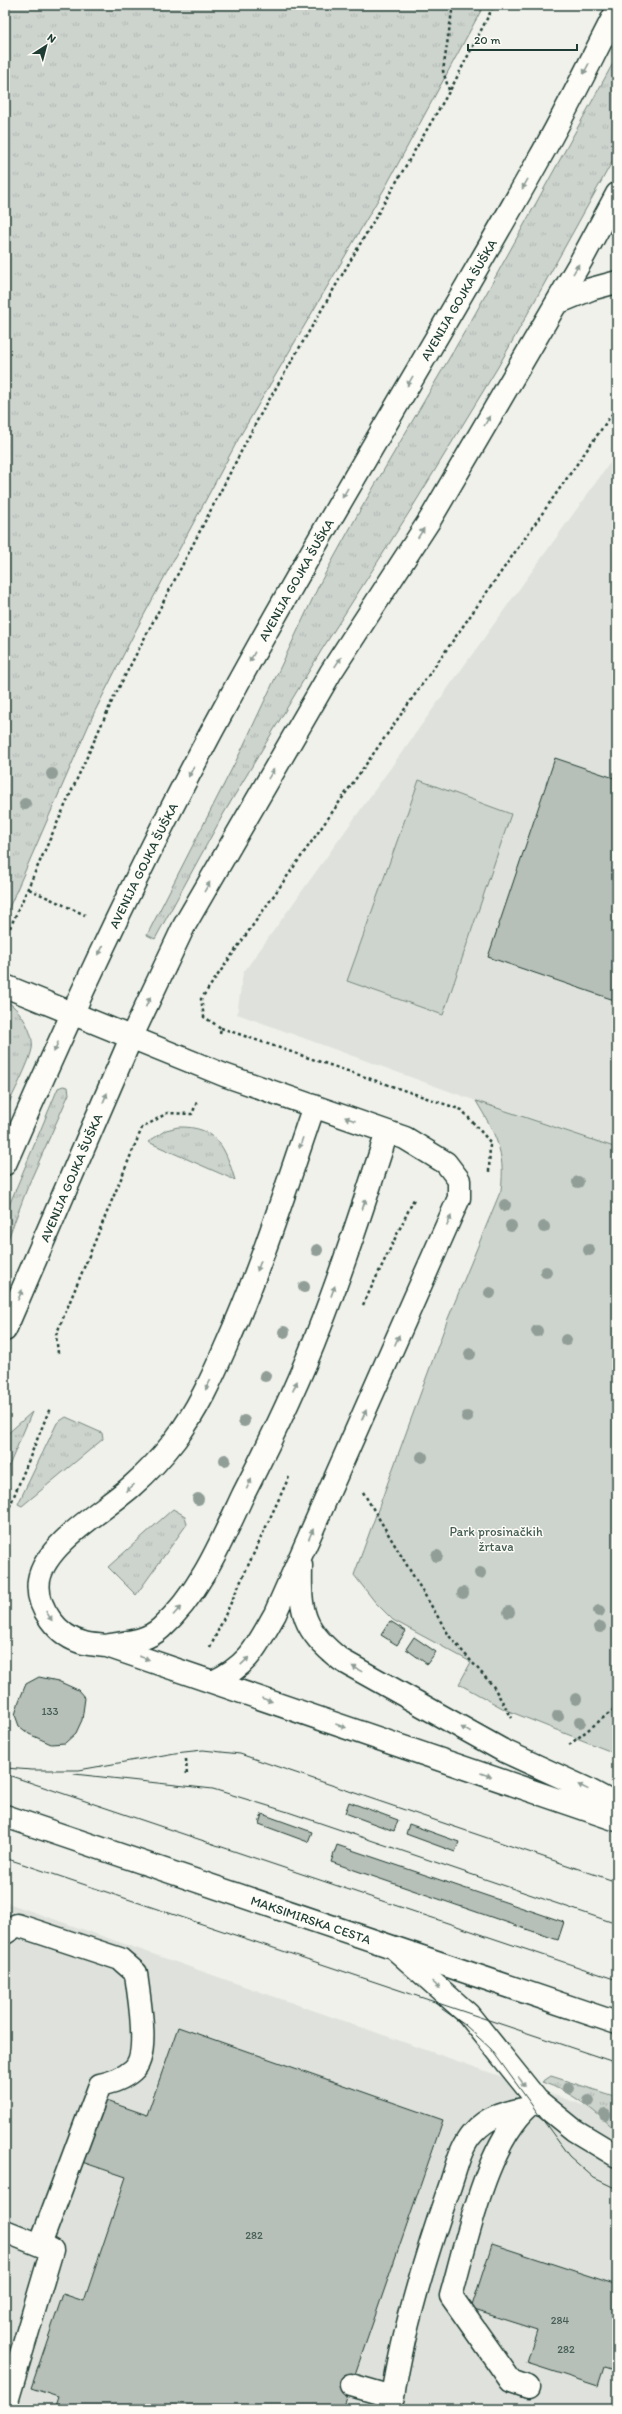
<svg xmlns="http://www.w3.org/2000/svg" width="622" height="2414" viewBox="0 0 622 2414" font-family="Itim,sans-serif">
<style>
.built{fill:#dfe2dc}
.grass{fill:url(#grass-tufts);stroke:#768880}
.park{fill:#cdd3cd;stroke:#768880}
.building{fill:#b6bfb8;stroke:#1f3d34}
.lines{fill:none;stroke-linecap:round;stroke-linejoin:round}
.minor-casing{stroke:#1f3d34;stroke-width:25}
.major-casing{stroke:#1f3d34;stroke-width:25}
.path{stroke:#1f3d34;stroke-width:2.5;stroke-dasharray:3 3;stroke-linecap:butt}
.minor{stroke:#fdfcf7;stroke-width:22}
.major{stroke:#fdfcf7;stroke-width:22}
.tram{stroke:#1f3d34;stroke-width:1}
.tree{fill:#909e97}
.oneway{fill:#8e9c96}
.labels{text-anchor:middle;stroke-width:3;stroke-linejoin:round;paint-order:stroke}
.number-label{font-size:11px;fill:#455e55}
.street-label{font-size:13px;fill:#1f3d34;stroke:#fdfcf7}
.park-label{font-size:13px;fill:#425b53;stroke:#fdfcf7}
</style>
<defs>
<pattern id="grass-tufts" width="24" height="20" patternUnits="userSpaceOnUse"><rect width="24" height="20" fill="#cdd3cd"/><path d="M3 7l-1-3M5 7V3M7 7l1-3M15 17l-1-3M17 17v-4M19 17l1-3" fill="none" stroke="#b0b6b1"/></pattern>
</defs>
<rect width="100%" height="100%" fill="#f0f1eb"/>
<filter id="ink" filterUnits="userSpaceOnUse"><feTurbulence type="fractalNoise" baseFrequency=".025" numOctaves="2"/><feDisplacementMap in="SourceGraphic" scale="8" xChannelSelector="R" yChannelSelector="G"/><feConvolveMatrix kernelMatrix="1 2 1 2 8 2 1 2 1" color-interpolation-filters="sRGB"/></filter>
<g filter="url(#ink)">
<path class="built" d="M617,453V1148L476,1101L237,1014L243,973Z
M5,1902L617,2117V2409H5Z"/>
<path class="grass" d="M5,5H484L386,186L240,436L136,630L94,713L5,917Z
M617,56V153L498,367L410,511L321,651L224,813L155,939L147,935L240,753L320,583L358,514L475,314Z
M5,1001C19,1006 35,1034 32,1049C29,1064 12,1096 5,1111Z
M63,1086L68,1087L69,1094L28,1186L5,1247V1215L58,1088Z
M178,1127C217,1126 225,1147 235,1180L148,1142L166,1130Z
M32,1412L5,1475V1436Z
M66,1417L102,1433L103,1439L22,1506L18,1504L57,1423Z
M173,1509L185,1516L187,1524L136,1595L108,1567Z
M551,2076L617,2097V2131C592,2109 574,2093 542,2082Z"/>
<path class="park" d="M419,780L511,814L443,1015L347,981Z
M476,1101L617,1148V1754L506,1710L459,1684L471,1662L393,1620L375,1602L354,1575L447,1321L501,1190C506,1152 495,1133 476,1101Z"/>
<path class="building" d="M555,758L617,779V1001L488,957Z
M390,1621L406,1631L397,1645L381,1635Z
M414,1637L436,1652L427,1664L406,1649Z
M39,1677L58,1681L78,1690L85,1698L82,1720L76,1733L65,1743L51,1744L29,1734L19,1726L15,1715L19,1701L26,1684Z
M349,1802L398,1820L394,1831L345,1813Z
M262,1814L312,1832L308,1842L259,1824Z
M409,1824L459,1842L455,1852L406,1834Z
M337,1845L564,1922L558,1940L331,1862Z
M178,2027L443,2120L343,2409H54L58,2397L31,2388L63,2294L84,2301L126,2177L82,2162L104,2100L147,2115Z
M492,2244L617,2285V2371L604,2367L598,2386L527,2363L537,2330L471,2309Z"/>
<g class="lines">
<g class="minor-casing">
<path id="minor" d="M557,303L591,289L617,282
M5,986L224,1075L405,1138L446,1163L459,1180V1198L275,1614C256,1647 249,1665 213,1682
M314,1106C286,1187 261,1268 226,1346C212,1378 197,1411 175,1440C162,1457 148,1472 132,1486C105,1510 45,1544 39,1580C35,1607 58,1637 84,1643C91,1645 100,1645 107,1646L617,1820
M301,1565C300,1613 302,1629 341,1660L502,1750L585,1788L617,1805
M110,1645C128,1642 147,1641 161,1628C200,1593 221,1542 243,1495C271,1440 298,1385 320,1327C345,1263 366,1198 387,1132
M5,1933L17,1925L120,1959L136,1973C138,1995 151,2055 133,2070C123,2079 112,2082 100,2085L40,2245
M396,1950L468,2014L537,2100L574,2130L617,2156
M5,2231L52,2250L5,2408
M351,2385L393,2397C404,2325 426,2254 450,2186C456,2169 460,2147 473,2133C487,2117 503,2113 523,2109
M528,2387L511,2381L451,2296C467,2240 488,2132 537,2100"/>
</g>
<g class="major-casing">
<g id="major">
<path id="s1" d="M5,1164C73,1008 145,853 227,703C326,520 436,343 538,161C566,112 591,60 617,10"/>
<path id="s2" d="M5,1330L131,1038L184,926L331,672L431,518L581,261L617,194"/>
<path id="s3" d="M5,1816L617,2023"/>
</g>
</g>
<path class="path" d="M449,90L443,71L453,5
M29,889L85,915
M5,939L113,699L259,417L453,85L494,5
M221,1028L462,1110L490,1142L489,1172
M220,1033L221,1028L204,1017L201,999L617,407
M363,1305L414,1199
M58,1353L56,1335L142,1128L167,1113L192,1114L197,1102
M363,1492L450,1637L493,1686L512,1718
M5,1518L50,1408
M210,1648L289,1477
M569,1745L617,1707
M186,1759L187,1776"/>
<use href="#minor" class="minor"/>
<use href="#major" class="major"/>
<path class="tram" d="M5,1768L32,1770H79L175,1753L203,1750L240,1754L617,1882
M5,1774L617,1980
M74,1774L213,1789L288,1812L617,1924
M5,1858L617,2063
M442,2009L465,2025L491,2049L569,2156L594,2178L617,2189"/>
</g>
<g class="tree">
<circle cx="52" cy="774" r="6"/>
<circle cx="25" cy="804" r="6"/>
<circle cx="578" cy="1182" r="6"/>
<circle cx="505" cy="1205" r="6"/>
<circle cx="511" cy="1226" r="6"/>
<circle cx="544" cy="1227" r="6"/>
<circle cx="317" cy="1250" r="6"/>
<circle cx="589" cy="1250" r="6"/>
<circle cx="546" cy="1272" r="6"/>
<circle cx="304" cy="1287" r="6"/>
<circle cx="490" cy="1293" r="6"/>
<circle cx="537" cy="1331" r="6"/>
<circle cx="284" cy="1332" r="6"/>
<circle cx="566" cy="1340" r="6"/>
<circle cx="470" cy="1354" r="6"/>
<circle cx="265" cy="1376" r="6"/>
<circle cx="467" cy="1417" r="6"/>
<circle cx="244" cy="1421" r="6"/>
<circle cx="422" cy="1457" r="6"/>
<circle cx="225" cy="1460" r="6"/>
<circle cx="198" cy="1499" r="6"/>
<circle cx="437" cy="1556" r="6"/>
<circle cx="480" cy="1573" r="6"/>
<circle cx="463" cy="1593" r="6"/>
<circle cx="599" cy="1611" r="6"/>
<circle cx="509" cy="1612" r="6"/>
<circle cx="600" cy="1627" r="6"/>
<circle cx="576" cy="1699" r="6"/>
<circle cx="558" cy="1716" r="6"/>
<circle cx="580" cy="1722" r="6"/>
<circle cx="568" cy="2088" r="6"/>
<circle cx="589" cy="2101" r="6"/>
<circle cx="605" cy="2115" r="6"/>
</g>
<defs><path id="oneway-solid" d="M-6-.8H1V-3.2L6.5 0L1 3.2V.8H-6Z"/></defs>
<g class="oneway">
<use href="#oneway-solid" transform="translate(586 69) rotate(118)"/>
<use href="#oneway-solid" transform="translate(525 184) rotate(120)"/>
<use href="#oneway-solid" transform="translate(576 269) rotate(-60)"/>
<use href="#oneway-solid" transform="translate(410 381) rotate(120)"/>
<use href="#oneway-solid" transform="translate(487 421) rotate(-60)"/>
<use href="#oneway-solid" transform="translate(345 493) rotate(120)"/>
<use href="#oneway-solid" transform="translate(421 533) rotate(-57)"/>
<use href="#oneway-solid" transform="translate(252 657) rotate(119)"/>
<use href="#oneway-solid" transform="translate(338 662) rotate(-57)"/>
<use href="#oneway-solid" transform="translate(191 772) rotate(117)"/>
<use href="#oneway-solid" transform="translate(271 774) rotate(-59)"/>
<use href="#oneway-solid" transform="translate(207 887) rotate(-60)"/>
<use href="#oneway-solid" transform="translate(101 950) rotate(116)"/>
<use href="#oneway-solid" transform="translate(148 1002) rotate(-65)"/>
<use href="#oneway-solid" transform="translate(56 1047) rotate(113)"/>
<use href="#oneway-solid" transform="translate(105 1098) rotate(-67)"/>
<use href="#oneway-solid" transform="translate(350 1119) rotate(-160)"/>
<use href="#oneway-solid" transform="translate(301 1143) rotate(109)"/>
<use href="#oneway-solid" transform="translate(364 1204) rotate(-72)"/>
<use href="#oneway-solid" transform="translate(449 1221) rotate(-67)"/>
<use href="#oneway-solid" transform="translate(259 1266) rotate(110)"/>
<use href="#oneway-solid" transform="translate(333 1291) rotate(-70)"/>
<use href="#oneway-solid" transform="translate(20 1295) rotate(-67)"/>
<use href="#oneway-solid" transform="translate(397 1340) rotate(-67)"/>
<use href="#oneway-solid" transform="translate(208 1385) rotate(117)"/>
<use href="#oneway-solid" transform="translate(295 1386) rotate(-67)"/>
<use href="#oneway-solid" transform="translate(364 1415) rotate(-66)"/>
<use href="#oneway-solid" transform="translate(249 1484) rotate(-64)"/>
<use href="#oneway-solid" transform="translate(130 1488) rotate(140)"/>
<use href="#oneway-solid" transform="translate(311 1534) rotate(-66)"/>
<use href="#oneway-solid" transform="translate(177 1611) rotate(-48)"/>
<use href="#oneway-solid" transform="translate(49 1616) rotate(57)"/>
<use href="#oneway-solid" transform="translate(144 1658) rotate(19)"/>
<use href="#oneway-solid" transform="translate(245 1661) rotate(-44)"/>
<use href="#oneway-solid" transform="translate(357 1669) rotate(-151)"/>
<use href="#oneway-solid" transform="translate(267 1700) rotate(19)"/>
<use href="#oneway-solid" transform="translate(341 1726) rotate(19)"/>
<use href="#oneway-solid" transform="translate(466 1730) rotate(-151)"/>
<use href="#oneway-solid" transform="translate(486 1775) rotate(19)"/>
<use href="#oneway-solid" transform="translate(583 1787) rotate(-154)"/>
<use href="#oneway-solid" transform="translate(436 1985) rotate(42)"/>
<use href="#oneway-solid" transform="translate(522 2082) rotate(54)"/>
</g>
</g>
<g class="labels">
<g class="number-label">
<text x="50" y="1715">133</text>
<text x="254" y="2239">282</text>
<text x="560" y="2324">284</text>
<text x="566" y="2353">282</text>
</g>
<g class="street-label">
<text dy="5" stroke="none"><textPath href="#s1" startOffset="977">AVENIJA GOJKA ŠUŠKA</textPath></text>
<text dy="5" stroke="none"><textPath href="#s1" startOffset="653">AVENIJA GOJKA ŠUŠKA</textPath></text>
<text dy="5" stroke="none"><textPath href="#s1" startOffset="329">AVENIJA GOJKA ŠUŠKA</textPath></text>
<text dy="5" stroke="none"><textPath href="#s2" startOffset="166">AVENIJA GOJKA ŠUŠKA</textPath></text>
<text dy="5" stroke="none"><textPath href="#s3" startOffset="323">MAKSIMIRSKA CESTA</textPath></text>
</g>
<g class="park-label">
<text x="496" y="1536">Park prosinačkih<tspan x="496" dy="15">žrtava</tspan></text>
</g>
</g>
<rect width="622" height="2414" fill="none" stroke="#fdfcf7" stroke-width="20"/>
<rect x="10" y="10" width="602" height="2394" fill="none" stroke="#1f3d34" stroke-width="1.5" filter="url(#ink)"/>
<g transform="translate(46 46) rotate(36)" stroke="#fdfcf7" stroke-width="3" paint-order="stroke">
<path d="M0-3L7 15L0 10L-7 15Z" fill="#1f3d34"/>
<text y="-6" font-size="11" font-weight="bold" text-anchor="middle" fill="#1f3d34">N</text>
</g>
<path d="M468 44v6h109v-6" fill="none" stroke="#1f3d34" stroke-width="2"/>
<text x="474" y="44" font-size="12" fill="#1f3d34" stroke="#fdfcf7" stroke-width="3" paint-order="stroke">20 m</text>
</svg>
